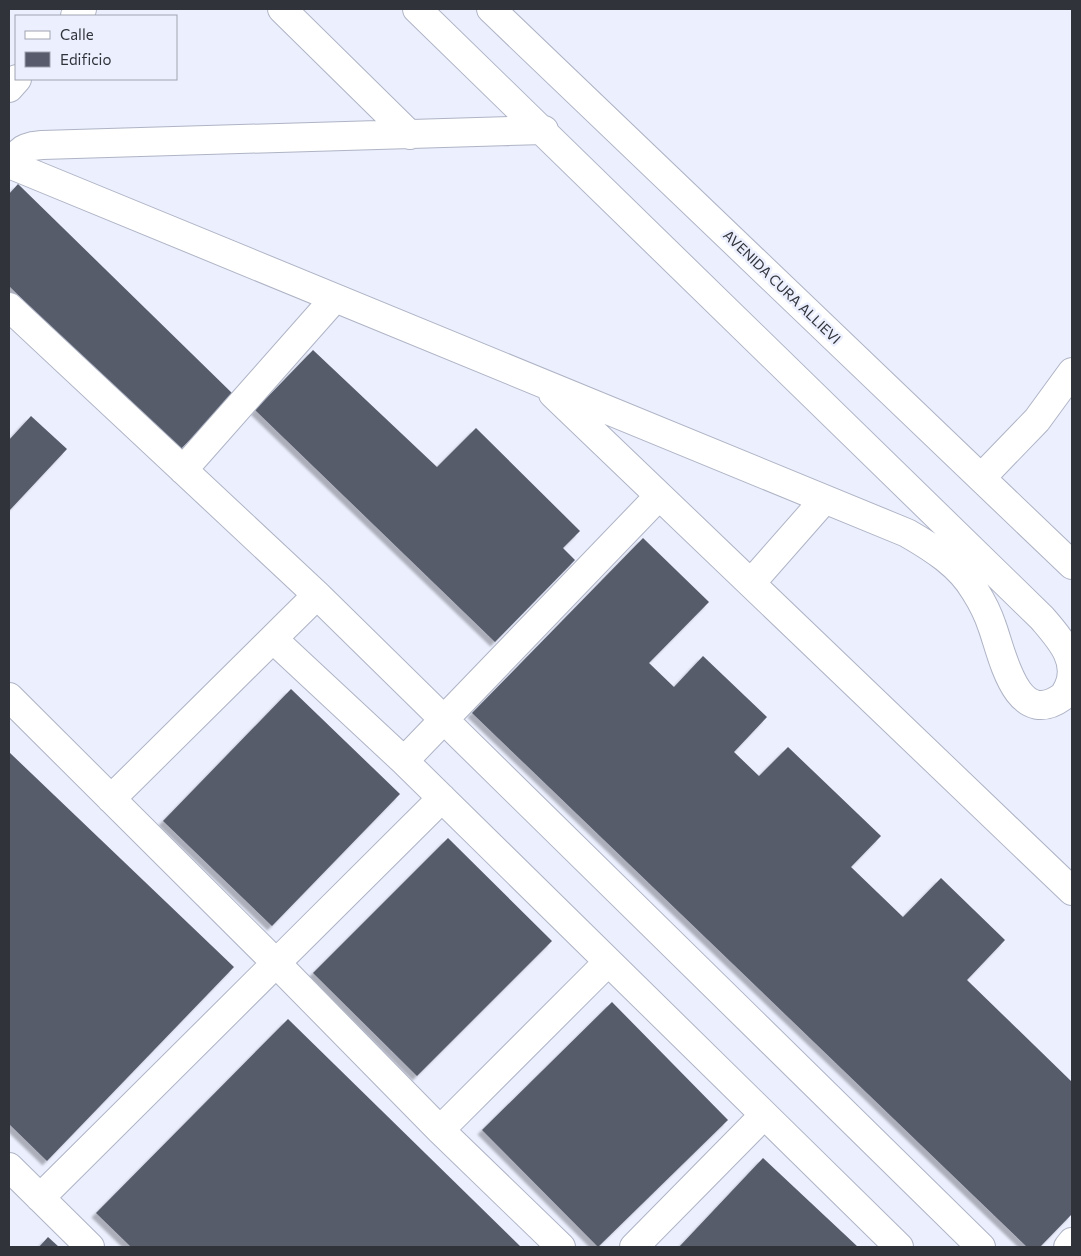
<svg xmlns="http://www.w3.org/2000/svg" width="1081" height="1256" viewBox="0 0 1081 1256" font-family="Commissioner,sans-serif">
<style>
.building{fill:#575b6b;filter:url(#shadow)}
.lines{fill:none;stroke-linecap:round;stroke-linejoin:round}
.minor-casing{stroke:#afb4c5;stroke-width:30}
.minor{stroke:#fff;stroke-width:28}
.labels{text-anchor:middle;stroke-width:5;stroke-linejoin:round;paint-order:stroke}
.street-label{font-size:14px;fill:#31333a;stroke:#ebeffe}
</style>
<defs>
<filter id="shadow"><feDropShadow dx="-4.5" dy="4.5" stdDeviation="1" flood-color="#0004"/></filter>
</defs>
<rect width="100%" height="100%" fill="#ebeffe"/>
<path class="building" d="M18,184L234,395L178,452L9,286V194Z
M313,350L437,467L476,428L580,531L563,548L575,560L495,642L255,410Z
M31,416L67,449L9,511V440Z
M643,538L709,602L649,663L674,687L703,656L767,717L734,752L759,776L788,747L881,836L851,867L903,917L941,878L1005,940L967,980L1072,1082V1214L1040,1247H1027L472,713Z
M291,689L400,794L272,926L163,821Z
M9,752L234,967L47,1161L9,1124Z
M448,838L552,941L417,1076L313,973Z
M612,1002L728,1120L598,1247L482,1130Z
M288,1019L521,1247H131L96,1213Z
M763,1158L858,1247H679Z
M48,1237L59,1247H39Z"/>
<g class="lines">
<g class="minor-casing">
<path id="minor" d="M282,9L410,135
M491,9L1072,565
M75,16L82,9
M9,88L17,79
M9,164L907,533C933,548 960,565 975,591C982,602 988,614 992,626C1002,653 1016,730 1062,697C1065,695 1066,691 1068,688C1081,661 1059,638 1042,618L417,9
M12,165C21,148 23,147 42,145L544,130
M9,307L317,595L981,1247
M553,394L1072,891
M183,470L335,298
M982,477L1037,420L1072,372
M751,583L824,500
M273,639L404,761L899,1247
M9,697L276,963L440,1130L561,1247
M404,761L659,496
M111,799L317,595
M440,1130L608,962
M9,1167L90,1247
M40,1198L442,798
M634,1247L764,1115
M1068,1247L1072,1242"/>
</g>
<use href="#minor" class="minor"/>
</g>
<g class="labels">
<g class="street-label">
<text transform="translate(782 287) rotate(44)" y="5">AVENIDA CURA ALLIEVI</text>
</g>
</g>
<rect width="1081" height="1256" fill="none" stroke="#31333a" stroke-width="20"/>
<rect x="15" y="15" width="162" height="65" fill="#ebeffe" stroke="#a1a4b0"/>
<rect x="25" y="31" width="25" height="8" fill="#ffffff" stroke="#a1a4b0"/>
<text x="60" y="40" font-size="15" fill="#31333a">Calle</text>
<rect x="25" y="52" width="25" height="15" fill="#575b6b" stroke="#a1a4b0"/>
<text x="60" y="65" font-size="15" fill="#31333a">Edificio</text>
</svg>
